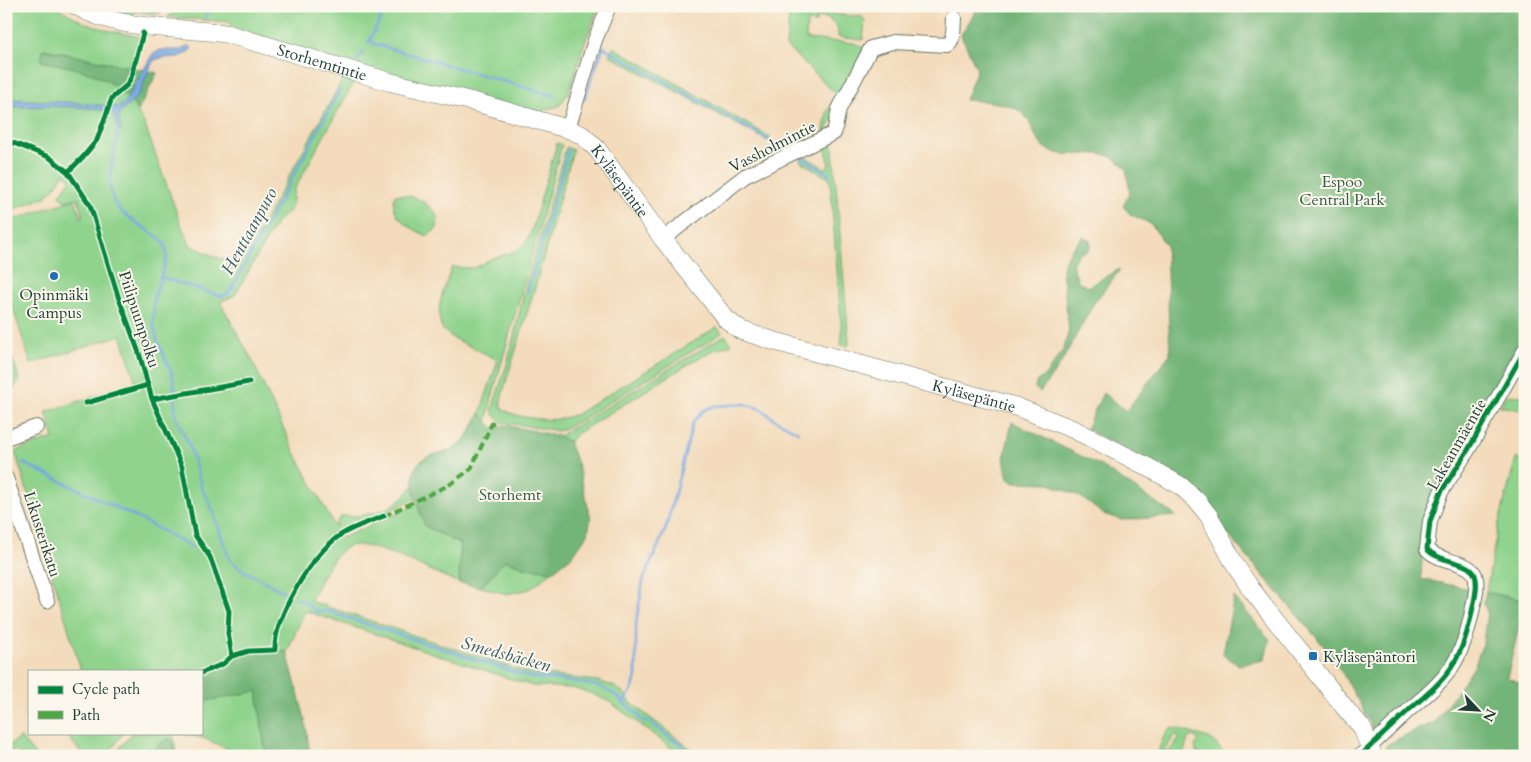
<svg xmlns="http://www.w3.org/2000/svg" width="1531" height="762" viewBox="0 0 1531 762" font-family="Cardo,serif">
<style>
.green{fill:#8fd38c;stroke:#578860}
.forest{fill:#73b578;stroke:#497956}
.water{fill:#78a7e2;stroke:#4c728b}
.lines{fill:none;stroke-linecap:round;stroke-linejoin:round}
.stream{stroke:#78a7e2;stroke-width:2.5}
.minor-casing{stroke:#697463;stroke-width:16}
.major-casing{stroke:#697463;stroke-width:19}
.minor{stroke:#fff;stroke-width:14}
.major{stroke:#fff;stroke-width:18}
.quiet{stroke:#4fa644;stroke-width:4;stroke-dasharray:8 4;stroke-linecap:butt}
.cycleway-casing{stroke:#fbf7ec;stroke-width:8}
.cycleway{stroke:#00873e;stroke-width:5}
.poi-dot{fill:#1f6fb2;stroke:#fbf7ec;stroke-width:2}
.labels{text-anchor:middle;stroke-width:4;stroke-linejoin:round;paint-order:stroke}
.street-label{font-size:16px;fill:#1f3d34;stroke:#fbf7ec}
.park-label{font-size:16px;fill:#355b46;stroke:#fbf7ec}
.poi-label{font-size:16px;fill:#1f3d34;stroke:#fbf7ec}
.water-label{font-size:18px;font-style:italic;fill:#3a5d68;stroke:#fbf7ec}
</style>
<rect width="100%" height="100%" fill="#fbf7ec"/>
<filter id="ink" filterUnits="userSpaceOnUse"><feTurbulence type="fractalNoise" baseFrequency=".02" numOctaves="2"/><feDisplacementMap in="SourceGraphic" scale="10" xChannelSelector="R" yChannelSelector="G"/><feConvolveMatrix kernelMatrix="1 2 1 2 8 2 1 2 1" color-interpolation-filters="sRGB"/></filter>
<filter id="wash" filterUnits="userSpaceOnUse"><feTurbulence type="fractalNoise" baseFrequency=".0096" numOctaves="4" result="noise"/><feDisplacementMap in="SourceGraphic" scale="20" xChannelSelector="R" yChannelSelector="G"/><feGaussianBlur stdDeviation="1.12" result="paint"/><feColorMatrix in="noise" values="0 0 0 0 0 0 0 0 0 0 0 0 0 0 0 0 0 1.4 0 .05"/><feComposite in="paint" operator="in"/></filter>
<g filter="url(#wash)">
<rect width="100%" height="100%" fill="#f3dbbb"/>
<path class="green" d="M6,6H55L83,22L107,30L140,37L132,68L44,49L41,61L79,68L111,82L131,100L144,123L183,230L191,246L218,258L231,260L241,256L251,245L343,79L354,82L294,190L293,201L290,210L276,223L235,295L220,302L251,358L294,451L335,527C337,523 337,520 341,517C345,515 351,517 356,516C379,514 398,506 412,487L416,498L340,534L342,538L418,504L425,526L460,544L459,583C439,575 365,536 347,547C330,556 319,584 310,601L528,673L597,681L613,686L624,693L631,703L695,752L704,756H682L610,702L590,693L571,688L532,686L305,611L287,652L275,650L232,656L223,664L201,673V671H81L15,451L54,438L46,412L136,383L121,335L31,364L6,287V222L75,199L81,218L83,217L78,198L64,201L60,195L70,180L64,173L55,187L46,197L6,212V54L15,55L6,51Z
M190,6H599L582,50L569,92L559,106L544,110L543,113L407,81L237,31L229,22L167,17L172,13Z
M790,6H833V14L862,17L865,20L863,40L838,37C838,29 839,26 831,22V19L818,17L816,23L807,22L806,39L854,43L865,48L834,117L823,137L827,112L837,95L786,46Z
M613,47L770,137L768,141L609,55Z
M832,138L849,343L848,346L841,345L842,334L830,179L800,161L803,155L824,168L828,167L829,162L824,142Z
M557,143L562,145L489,408L487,423L480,413L498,360L453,338L442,329C434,308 445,286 452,267C459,267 469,269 476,267C482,265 487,260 493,258C513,252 520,253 531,233Z
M566,147L573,150L536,284L503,392C502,397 499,402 502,407C507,417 547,421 558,419C564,418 571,416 577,414L717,327L722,333L577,422L559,431L502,422C497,418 493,415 492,409L508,361L527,280Z
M395,195C415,194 428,202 438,217L437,228L428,236C411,229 388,217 395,195Z
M723,336H726L732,344L712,351L692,362L576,434L569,442L559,436Z
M6,352C14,359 17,370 19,380L14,389H6Z
M1506,395L1525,396V411L1500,406Z
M1516,458L1525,459V601L1486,592L1498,526Z
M504,560L527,568L553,571L530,589L507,594L481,587Z
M257,690L266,756H229L228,749L203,738L182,734L201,733V702Z
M1173,728L1209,738L1215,743L1227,756H1203L1196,752L1195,745L1199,741L1197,739L1193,736L1188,738C1184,755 1183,756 1166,756L1179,738L1178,735H1176L1173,737L1162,756H1157C1160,747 1163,731 1173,728Z
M65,733H123L107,756H84Z
M132,733H173L177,756L172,741L169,739C160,742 155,746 153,756H113Z
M20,737L36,756H21C17,749 11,749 6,755V745H10Z"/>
<path class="forest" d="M94,6H176L157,14L135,12L132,21Z
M979,6H1525V338L1424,514L1421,579L1470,589C1467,611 1464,636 1453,656C1437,684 1409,704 1385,725L1377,730H1372L1370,722L1343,674L1322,644L1224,530L1195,488L1086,429L1103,393L1126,411L1170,354L1166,245L1151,224L1130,214L1123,206L1130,192L1126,168C1121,164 1114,157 1107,155C1090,151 1068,158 1050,151C1036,145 1034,128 1026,117C1016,102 981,101 965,100L977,69L961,35Z
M43,49L157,73L138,111C115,75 82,69 41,61Z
M1083,237L1090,241L1091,246L1087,251L1079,253L1072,264L1078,281L1087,287L1119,269V271L1094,303L1061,363L1040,392L1035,388L1037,381L1046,375L1063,350L1069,331L1062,269C1066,256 1073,246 1083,237Z
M480,413L493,428L504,425L559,436L569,442L578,466L591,519L587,535L573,555L553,571L527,568L505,560L481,587L459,583L460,544L425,526C419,508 402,470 425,458C434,453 447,453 455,448C467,440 474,425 480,413Z
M1012,422L1101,466L1176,516L1122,520L1103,514L1081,497L1047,483L1014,482L1008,479L1004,459Z
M1486,592L1525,601L1507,678L1525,684V756H1384V749L1388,744L1422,727L1434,723L1474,667L1483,643L1487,612L1484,603Z
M1234,597L1270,640L1264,660L1238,665L1223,654Z
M275,650L287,652L305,719L310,756H266L257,691L201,702V673L223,664L232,656L249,651Z
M170,739L172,741L176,756H153C155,746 160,742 170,739Z"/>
<path class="water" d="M189,45L192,48C179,64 167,53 153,61L139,94L129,105L120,113L119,117L121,131H118C117,126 116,116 111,113C96,104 27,107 6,107V99L67,102L118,107L124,104L152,55L160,50H181Z"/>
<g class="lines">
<path class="stream" d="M205,17L213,6
M370,40L374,44L555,96
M368,43L387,6
M357,61L364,51
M584,100L603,47L769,140
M118,129C116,155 99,192 122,212C134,222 148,230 161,239L165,245L167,257L154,298L153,323L158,343L172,373L175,389V414L190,448L202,489L210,504L230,560L241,569L286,593
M801,157L829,174
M160,277L221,296L226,295L231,290L340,90
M528,292L568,151
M23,463L138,518L192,547
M296,598L308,604L315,611H327L529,677L570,681L598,686L616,695L626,705L640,716V719L645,722L649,721L670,738L681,743L682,747L693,756
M624,703L633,688L636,676V623L643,581L666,528L693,422L704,410L714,406L745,404L761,409L774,419L798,432"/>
</g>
</g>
<g filter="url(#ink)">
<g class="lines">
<g class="minor-casing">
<path id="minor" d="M568,129L595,40L609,6
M663,239L745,176L834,133L839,109L871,48L893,42L947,45C955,40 953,27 954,18
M6,438L36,427
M6,478L47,601
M1360,756C1377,740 1393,725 1410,709C1425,696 1440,684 1451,668C1463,650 1469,628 1473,607C1475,598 1479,582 1474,573C1466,560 1439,563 1427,549L1430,521L1441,492L1468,450L1525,350"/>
</g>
<g class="major-casing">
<g id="major">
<path id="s1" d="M76,6C122,32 177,26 228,34L390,82L471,101L568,129L582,135L597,149L663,239L726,319L740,330L770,340L1017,407L1075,430L1146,466L1181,486L1197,501L1209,516L1235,565L1251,589L1349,713L1362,727L1373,756"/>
</g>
</g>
<use href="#minor" class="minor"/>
<use href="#major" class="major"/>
<path class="quiet" d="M384,516L449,485L471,469L493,421"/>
<g class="cycleway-casing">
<path id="cycleway" d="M6,140L49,157L68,172L90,205L118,296L139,353L152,399L182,467L195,535L210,557L229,611L228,633L232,656
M68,172L83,157L97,140L112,98L127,85L131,78L143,33
M152,399L249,382
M86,403L148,385
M201,673L223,664L232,656L249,651L275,650C274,617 311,556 339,536C352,527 369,522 384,516
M1360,756C1377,740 1393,725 1410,709C1425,696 1440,684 1451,668C1463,650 1469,628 1473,607C1475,598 1479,582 1474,573C1466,560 1439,563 1427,549L1430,521L1441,492L1468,450L1525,350"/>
</g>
<use href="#cycleway" class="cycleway"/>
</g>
</g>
<g class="poi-dot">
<circle cx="54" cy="276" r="5"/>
<rect x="1308" y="651" width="10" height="10" rx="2.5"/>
</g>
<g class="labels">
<g class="street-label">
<text dy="6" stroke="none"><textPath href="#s1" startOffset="254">Storhemtintie</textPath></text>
<text transform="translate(772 146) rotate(-27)" y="6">Vassholmintie</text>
<text dy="6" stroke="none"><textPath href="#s1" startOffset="584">Kyläsepäntie</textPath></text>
<text transform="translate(140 319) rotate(72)" y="6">Piilipuunpolku</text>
<text dy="6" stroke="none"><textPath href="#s1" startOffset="1019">Kyläsepäntie</textPath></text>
<text transform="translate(1456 444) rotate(-60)" y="6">Lakeanmäentie</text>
<text transform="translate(43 534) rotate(72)" y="6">Likusterikatu</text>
</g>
<g class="park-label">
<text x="1342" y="187">Espoo<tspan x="1342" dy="18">Central Park</tspan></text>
<text x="510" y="500">Storhemt</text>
</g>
<g class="poi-label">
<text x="54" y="300">Opinmäki<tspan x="54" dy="18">Campus</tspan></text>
<text x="1323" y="662" text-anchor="start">Kyläsepäntori</text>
</g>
<g class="water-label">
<text transform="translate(249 231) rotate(-61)" y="6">Henttaanpuro</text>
<text transform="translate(506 654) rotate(15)" y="6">Smedsbäcken</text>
</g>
</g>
<rect width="1531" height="762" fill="none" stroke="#fbf7ec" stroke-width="25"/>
<rect x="28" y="670" width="175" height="65" fill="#fbf7ec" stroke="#a3ada2"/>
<rect x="38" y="686" width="25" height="8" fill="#00873e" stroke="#a3ada2"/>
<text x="72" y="694" font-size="15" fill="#1f3d34">Cycle path</text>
<rect x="38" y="711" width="25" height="8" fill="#4fa644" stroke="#a3ada2"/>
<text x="72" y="720" font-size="15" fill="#1f3d34">Path</text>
<g transform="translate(1478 710) rotate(115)" stroke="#fbf7ec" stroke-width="4" paint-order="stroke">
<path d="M0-4L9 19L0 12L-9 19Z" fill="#1f3d34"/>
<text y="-8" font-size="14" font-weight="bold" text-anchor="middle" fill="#1f3d34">N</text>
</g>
</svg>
